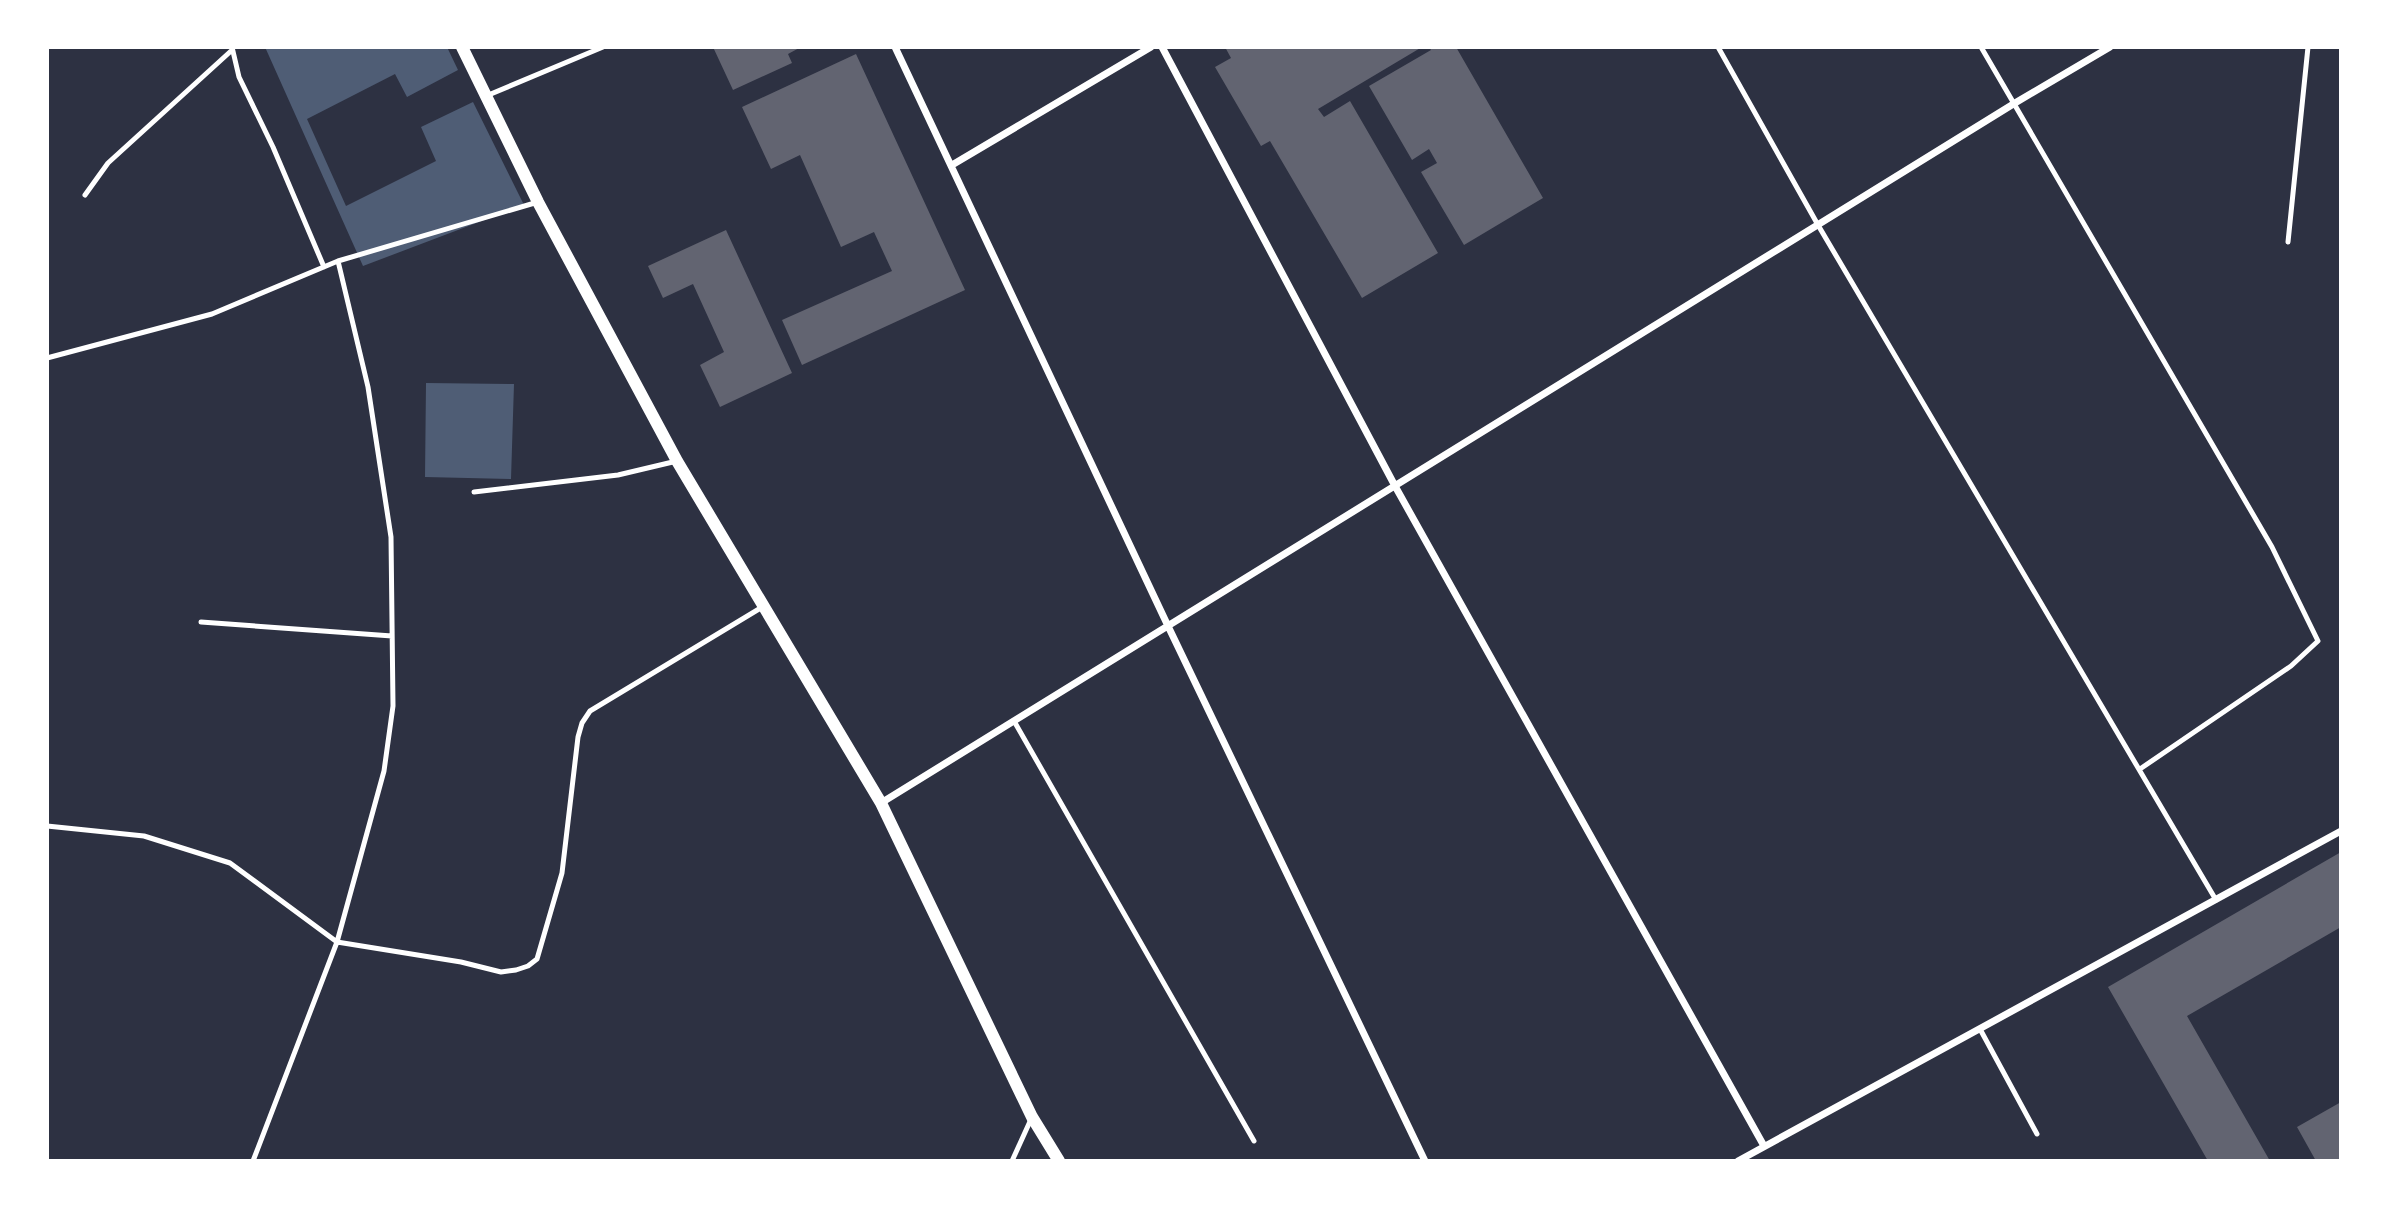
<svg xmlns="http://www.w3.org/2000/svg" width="2388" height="1208" viewBox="0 0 2388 1208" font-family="Quicksand,sans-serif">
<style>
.water{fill:#4f5d75}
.building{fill:#626471}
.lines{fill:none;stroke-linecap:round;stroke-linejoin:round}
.service{stroke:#fff;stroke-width:5}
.minor{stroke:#fff;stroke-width:7}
.tertiary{stroke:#fff;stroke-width:12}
</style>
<rect width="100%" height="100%" fill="#2d3142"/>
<path class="water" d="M265,47H447L458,70L407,97L395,74L307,119L346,206L436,161L421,127L473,102L524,205L363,266Z
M426,383L514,384L511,479L425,477Z"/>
<path class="building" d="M713,47H801L788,54L792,63L733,90Z
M1225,47H1422L1318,109L1324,117L1350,101L1438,253L1362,298L1270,141L1261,146L1215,67L1231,58Z
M1429,47H1456L1543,198L1464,245L1421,172L1437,163L1429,149L1412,160L1369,86L1431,50Z
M856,54L965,290L802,365L782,320L892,271L874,232L841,247L800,155L771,169L742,107Z
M726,230L792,373L720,407L700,365L724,352L693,284L663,298L648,266Z
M2341,852V927L2187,1016L2270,1161H2208L2108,987Z
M2341,1102V1161H2316L2297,1127Z"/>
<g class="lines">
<path class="service" d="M232,47L239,77L273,147L324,267
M1718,47L1818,225L2216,900
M1981,47L2272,547L2318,641L2291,666L2140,769
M486,96L603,47
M85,195L108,163L231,51
M2288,242L2308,47
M47,358L212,314L338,261L538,202
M474,492L618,475L677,461
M201,622L392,636
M1014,721L1254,1141
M47,826L144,836L230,863L337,942L461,962L501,972L516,970L528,966L537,959L562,873L578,737L582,723L590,711L764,606
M1980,1029L2037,1134
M253,1161L337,942L384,771L393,706L391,537L368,387L338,261
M1012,1161L1032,1117"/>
<path class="minor" d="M895,47L1168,626L1425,1161
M1162,47L1395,486L1764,1146
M952,165L1151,47
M881,803L2015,103L2110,47
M1738,1161L2341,831"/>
<path class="tertiary" d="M462,47L538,202L677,461L881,803L1032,1117L1059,1161"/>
</g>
<rect width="2388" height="1208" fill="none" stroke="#ffffff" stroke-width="98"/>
</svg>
